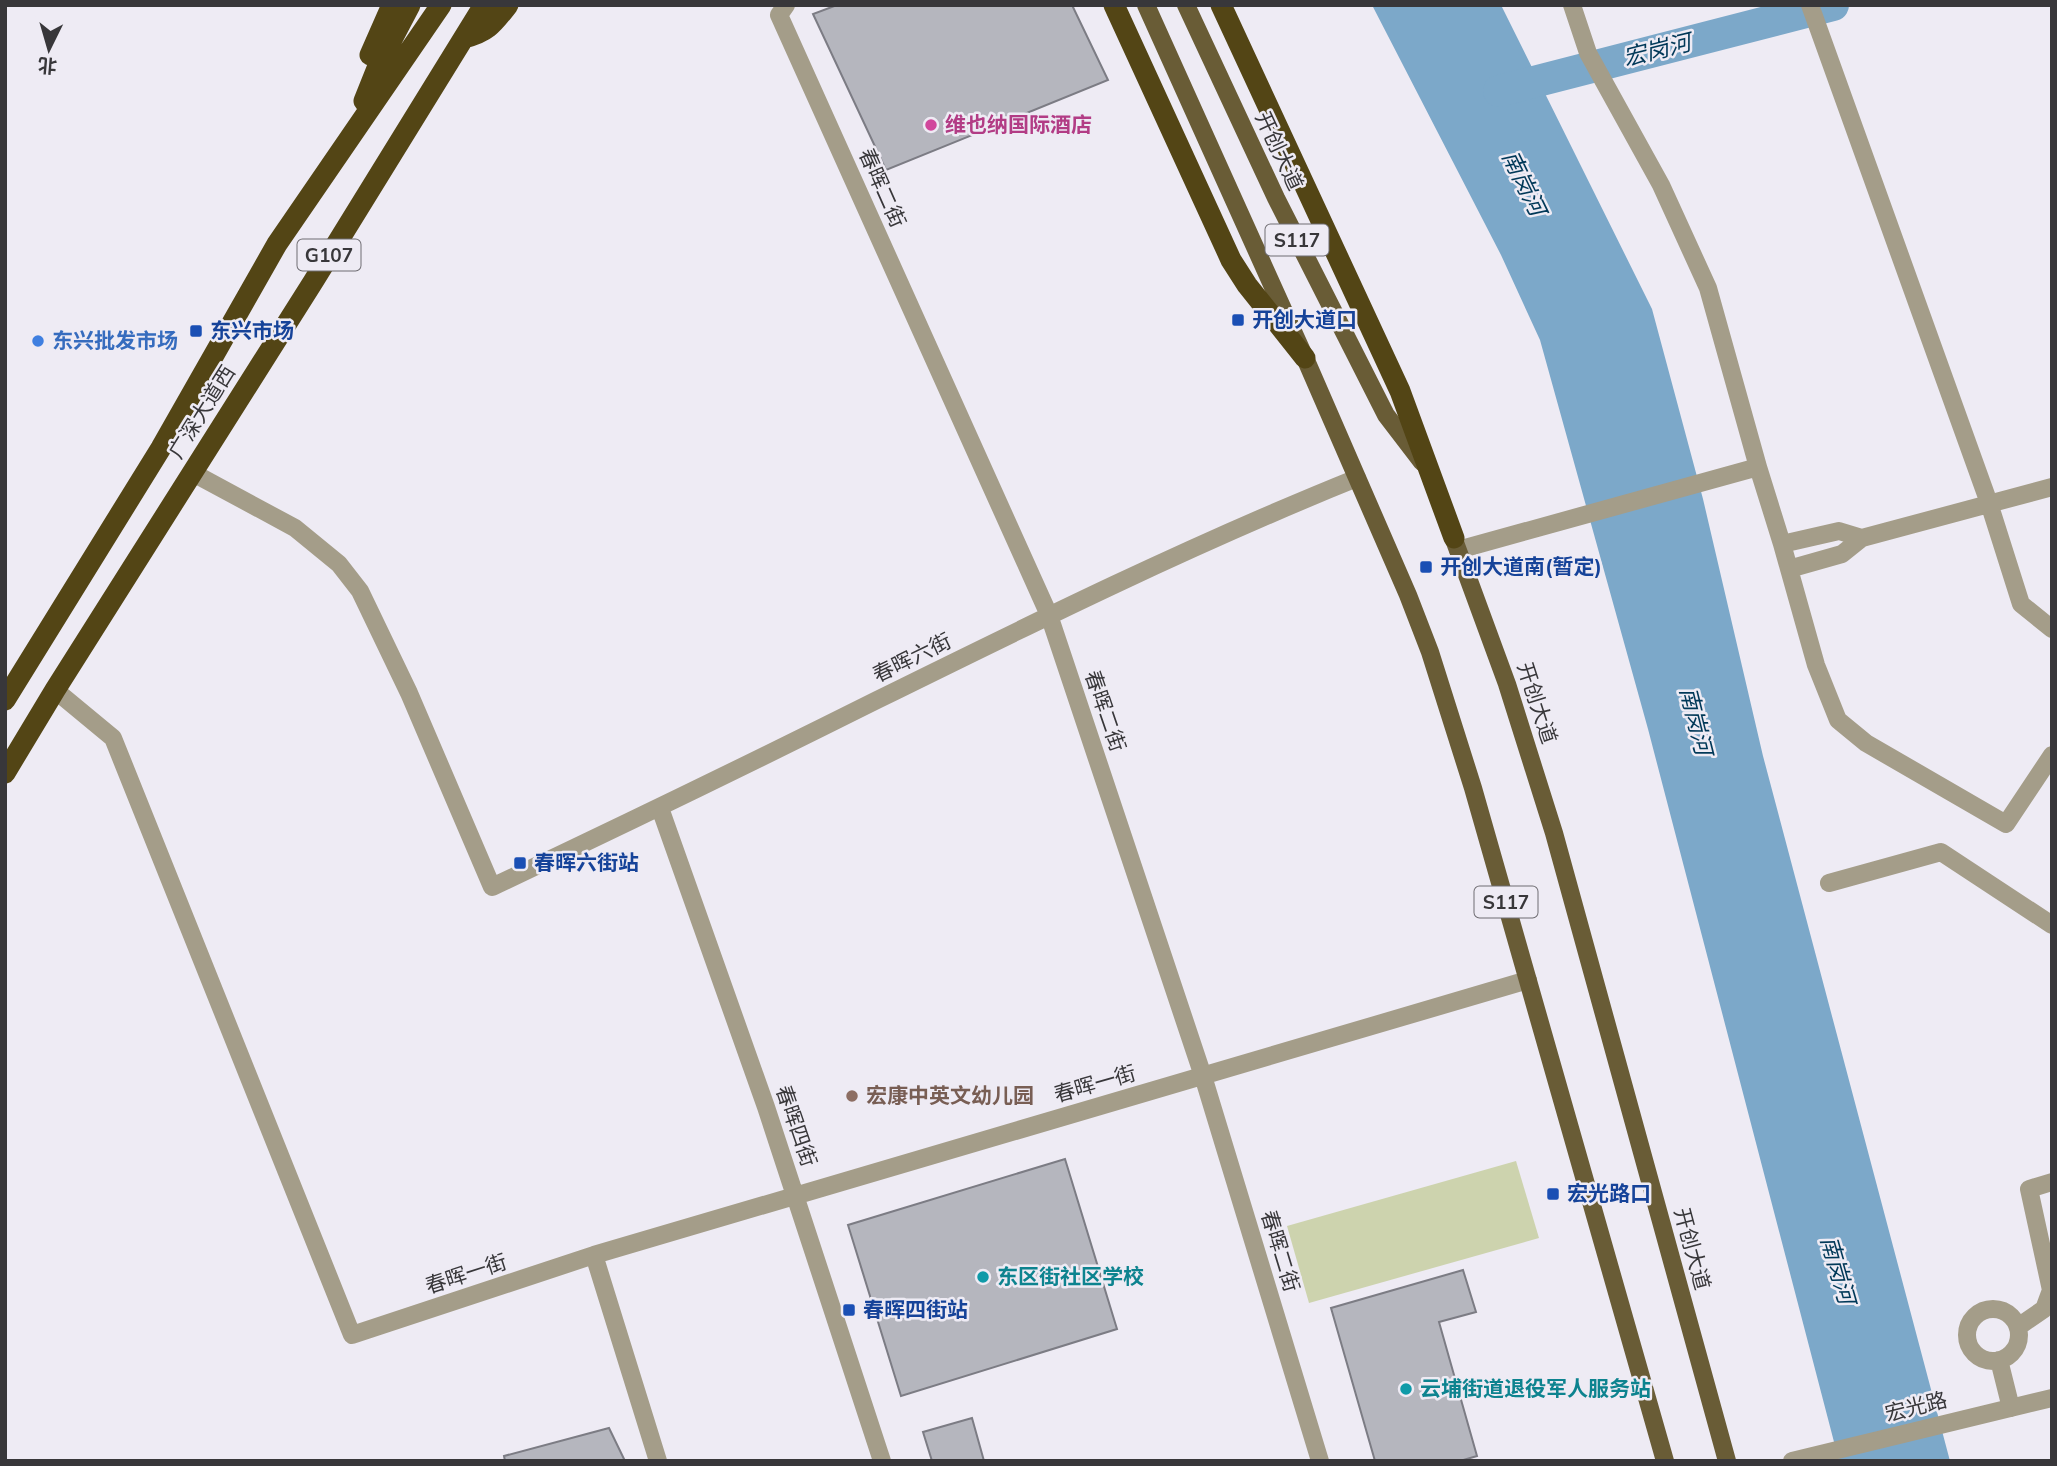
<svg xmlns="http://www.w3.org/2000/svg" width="2057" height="1466" viewBox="0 0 2057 1466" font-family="Mulish,'Noto Sans SC',sans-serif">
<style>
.green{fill:#cdd3ae}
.water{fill:#7ca8c9}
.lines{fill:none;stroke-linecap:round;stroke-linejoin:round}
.river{stroke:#7ca8c9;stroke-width:32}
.building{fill:#b5b6be;stroke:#7c7c84;stroke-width:2}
.minor{stroke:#a49d89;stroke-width:18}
.major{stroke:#695c36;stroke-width:18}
.highway{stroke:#534515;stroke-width:21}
.hotel-dot{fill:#d1479c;stroke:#eeebf4;stroke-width:2.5}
.transit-dot{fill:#1a4fb4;stroke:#eeebf4;stroke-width:2.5}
.shop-dot{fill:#3f7fe0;stroke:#eeebf4;stroke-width:2.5}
.education-dot{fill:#8d6e63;stroke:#eeebf4;stroke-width:2.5}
.culture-dot{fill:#0f9aa8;stroke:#eeebf4;stroke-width:2.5}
.labels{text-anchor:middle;stroke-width:5;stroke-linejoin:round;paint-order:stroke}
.shield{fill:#eeebf4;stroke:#6f6d72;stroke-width:2}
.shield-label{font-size:19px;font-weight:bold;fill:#38373a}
.hotel-label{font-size:21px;font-weight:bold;fill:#b23c85;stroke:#eeebf4;text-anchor:start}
.street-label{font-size:21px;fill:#38373a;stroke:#eeebf4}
.transit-label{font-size:21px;font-weight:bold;fill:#164399;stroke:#eeebf4;text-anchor:start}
.shop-label{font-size:21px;font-weight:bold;fill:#366cbe;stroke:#eeebf4;text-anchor:start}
.education-label{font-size:21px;font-weight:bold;fill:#785e54;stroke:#eeebf4;text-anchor:start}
.culture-label{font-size:21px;font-weight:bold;fill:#0d838f;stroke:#eeebf4;text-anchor:start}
.water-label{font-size:23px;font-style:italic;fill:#003858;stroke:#eeebf4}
</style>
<rect width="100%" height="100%" fill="#eeebf4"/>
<path class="green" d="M1516,1161L1539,1238L1309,1303L1287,1226Z"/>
<path class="water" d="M1372,5H1501L1652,309L1703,499L1763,756L1950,1461H1839L1648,729L1540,340L1501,255Z"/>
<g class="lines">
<path class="river" d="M1499,91L1833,5"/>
</g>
<path class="building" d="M837,5H1072L1108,80L886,170L813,14Z
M1065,1159L1117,1329L901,1396L848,1225Z
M1463,1270L1476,1312L1439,1322L1477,1456L1460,1461H1375L1331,1308Z
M972,1418L984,1461H932L923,1432Z
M609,1428L625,1461H505L504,1456Z"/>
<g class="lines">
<path class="minor" d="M786,5L779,15L1049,615L1203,1076L1320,1461
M1572,5L1588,53L1661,185L1708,288L1758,467L1782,544L1816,665L1838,720L1866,743L2006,824L2052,755
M1810,5L1989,503L2021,604L2052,629
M193,473L295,528L339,564L360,591L409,693L492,887C621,826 749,764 877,700C1035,622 1193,544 1357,478
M1782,544L1839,531L1862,538
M1458,550L1758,467
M1789,569L1842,554L1862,538L2052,487
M55,690L113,738L352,1335L594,1255L1528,980
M660,808L766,1107L882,1461
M1829,883L1941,852L2052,925
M594,1255L658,1461
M1967 1335a26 26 0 1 1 52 0a26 26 0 1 1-52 0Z
M2018,1327L2044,1309L2051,1290L2029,1189L2052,1182
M1999,1360L2011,1408
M1792,1461L2052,1398"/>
<path class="major" d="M1146,5L1305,358L1408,595L1430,652L1473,788L1665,1461
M1186,5L1276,198L1386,415L1422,462
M1449,526L1507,684L1554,833L1727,1461"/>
<path class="highway" d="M1114,5L1231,260L1247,285L1305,358
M1221,5L1400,391L1454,538
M464,38C488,32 493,24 508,5
M370,55L392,5
M364,101L378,66L410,5
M5,700L161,448L277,244L441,5
M5,773L55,690L313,282L484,5"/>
</g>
<circle class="hotel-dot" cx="931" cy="125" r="7"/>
<g class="transit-dot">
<rect x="1231" y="313" width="14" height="14" rx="3.5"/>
<rect x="189" y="324" width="14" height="14" rx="3.5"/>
<rect x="1419" y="560" width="14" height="14" rx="3.5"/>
<rect x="513" y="856" width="14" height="14" rx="3.5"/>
<rect x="1546" y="1187" width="14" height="14" rx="3.5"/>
<rect x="842" y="1303" width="14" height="14" rx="3.5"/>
</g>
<circle class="shop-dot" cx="38" cy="341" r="7"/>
<circle class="education-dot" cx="852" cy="1096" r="7"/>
<g class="culture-dot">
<circle cx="983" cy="1277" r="7"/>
<circle cx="1406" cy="1389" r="7"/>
</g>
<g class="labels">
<g class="shield">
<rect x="1265.5" y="224.5" width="63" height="31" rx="5"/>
<rect x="297.5" y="239.5" width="63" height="31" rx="5"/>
<rect x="1474.5" y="886.5" width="63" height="31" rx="5"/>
</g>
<g class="shield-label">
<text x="1297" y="247">S117</text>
<text x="329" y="262">G107</text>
<text x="1506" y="909">S117</text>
</g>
<g class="hotel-label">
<text x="945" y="132">维也纳国际酒店</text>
</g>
<g class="street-label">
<text transform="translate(1279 151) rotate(65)" y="7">开创大道</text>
<text transform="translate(882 188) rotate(66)" y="7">春晖二街</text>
<text transform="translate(202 412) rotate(-58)" y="7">广深大道西</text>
<text transform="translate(912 658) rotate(-26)" y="7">春晖六街</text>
<text transform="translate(1537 703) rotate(72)" y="7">开创大道</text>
<text transform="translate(1105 711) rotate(71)" y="7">春晖二街</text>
<text transform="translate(1095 1084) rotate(-16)" y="7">春晖一街</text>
<text transform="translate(796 1126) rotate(71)" y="7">春晖四街</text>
<text transform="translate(1692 1249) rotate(75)" y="7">开创大道</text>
<text transform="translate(1280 1251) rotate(73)" y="7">春晖二街</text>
<text transform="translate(466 1274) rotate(-18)" y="7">春晖一街</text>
<text transform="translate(1916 1407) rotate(-14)" y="7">宏光路</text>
</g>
<g class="transit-label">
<text x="1252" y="327">开创大道口</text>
<text x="210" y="338">东兴市场</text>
<text x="1440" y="574">开创大道南(暂定)</text>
<text x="534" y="870">春晖六街站</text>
<text x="1567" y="1201">宏光路口</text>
<text x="863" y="1317">春晖四街站</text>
</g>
<g class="shop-label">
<text x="52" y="348">东兴批发市场</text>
</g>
<g class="education-label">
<text x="866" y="1103">宏康中英文幼儿园</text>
</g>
<g class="culture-label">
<text x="997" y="1284">东区街社区学校</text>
<text x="1420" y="1396">云埔街道退役军人服务站</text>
</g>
<g class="water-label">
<text transform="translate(1657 50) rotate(-14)" y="8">宏岗河</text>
<text transform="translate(1524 183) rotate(64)" y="8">南岗河</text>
<text transform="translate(1696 721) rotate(76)" y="8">南岗河</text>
<text transform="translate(1838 1270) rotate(74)" y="8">南岗河</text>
</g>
</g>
<rect width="2057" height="1466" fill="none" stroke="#38373a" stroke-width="14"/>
<g transform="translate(49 49) rotate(185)" stroke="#eeebf4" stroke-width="5" paint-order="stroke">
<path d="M0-5L12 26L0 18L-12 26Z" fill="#38373a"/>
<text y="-10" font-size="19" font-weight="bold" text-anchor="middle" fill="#38373a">北</text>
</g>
</svg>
